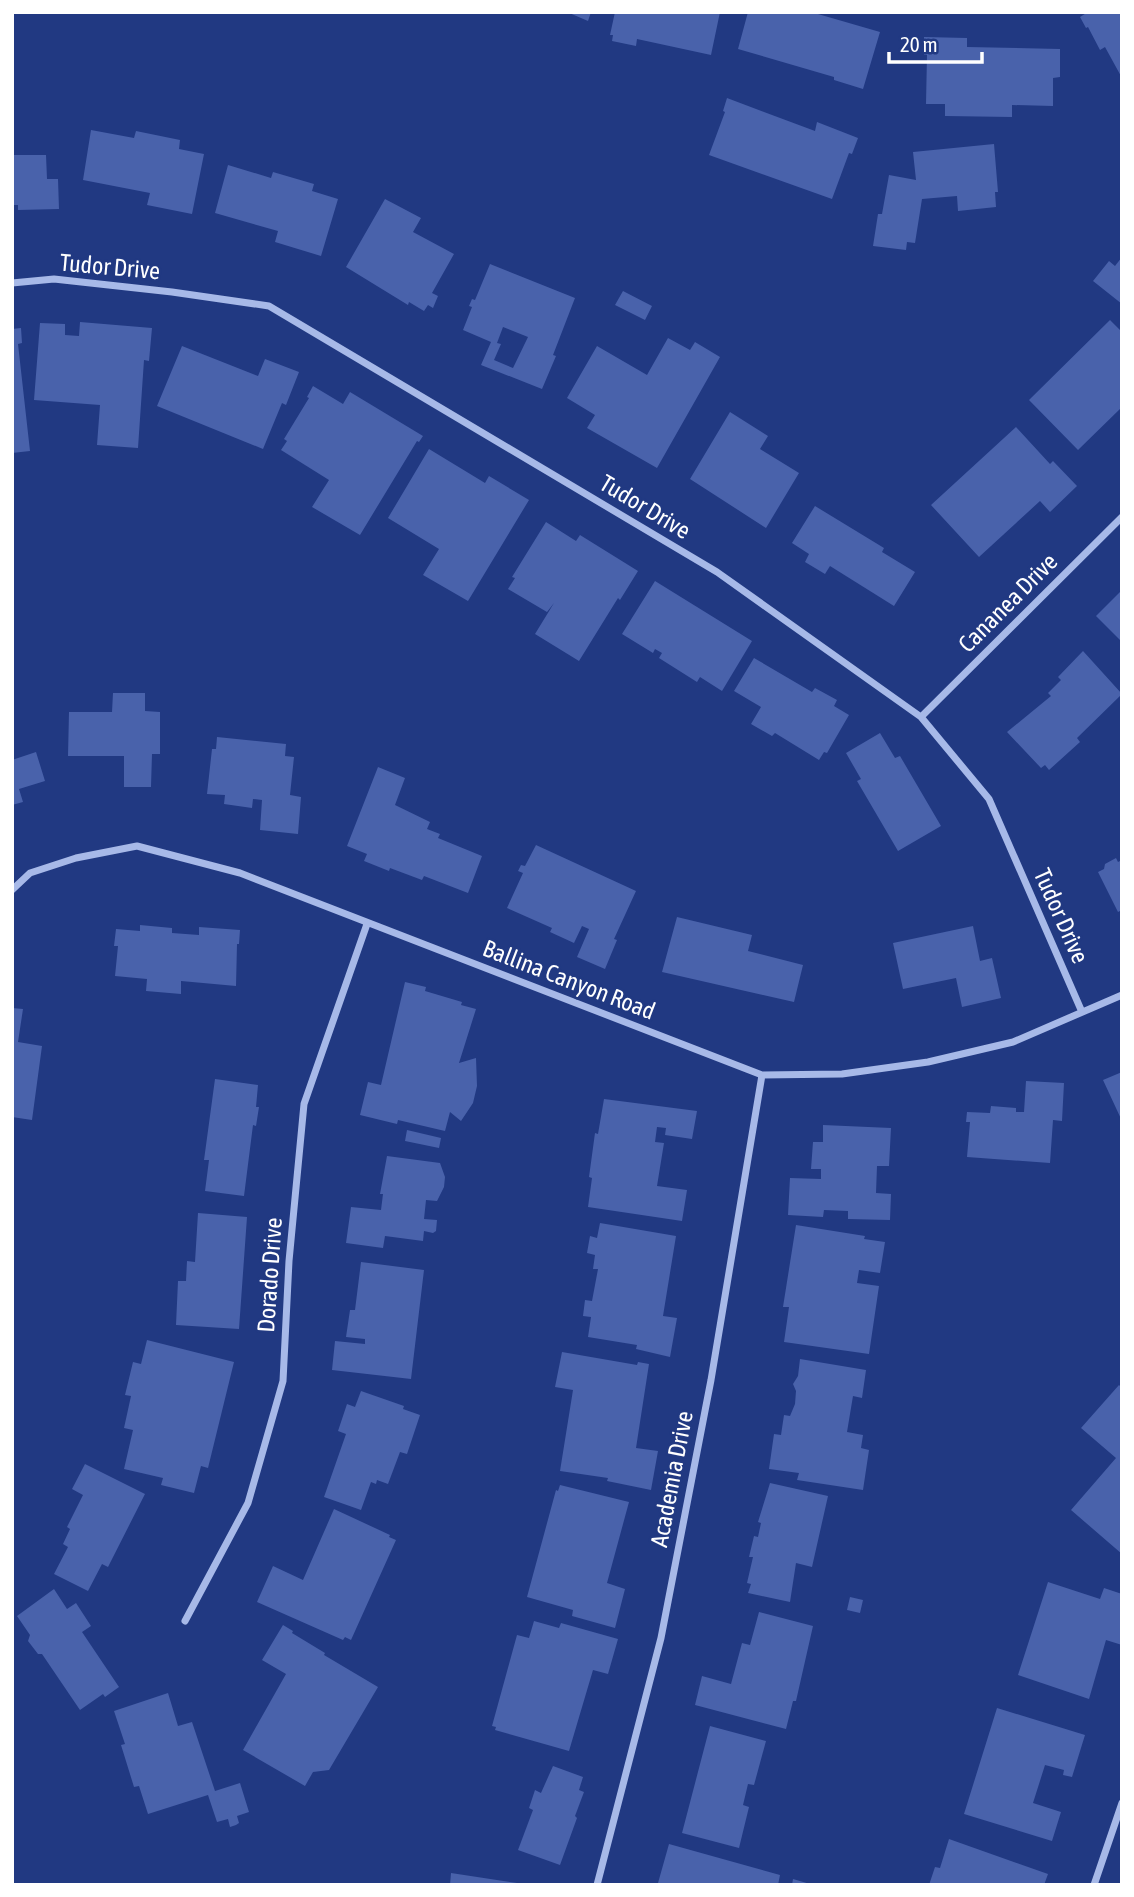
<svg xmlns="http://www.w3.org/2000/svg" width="1134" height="1897" viewBox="0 0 1134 1897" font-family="'Asap Condensed',sans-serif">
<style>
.building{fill:#4962ab;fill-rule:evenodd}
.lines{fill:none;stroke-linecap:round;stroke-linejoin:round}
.minor{stroke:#a7b9e8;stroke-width:7}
.labels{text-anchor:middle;stroke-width:5;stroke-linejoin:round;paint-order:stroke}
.street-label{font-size:24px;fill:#fff;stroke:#213982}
</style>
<rect width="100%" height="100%" fill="#213982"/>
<path class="building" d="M567,12H591L588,21Z
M615,12H720L711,55L637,39L636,46L612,41L613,35H610Z
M748,12H811L880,32L863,89L834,80V77L738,49Z
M1088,12H1122V78L1105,47L1100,50L1088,27L1086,28L1080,17Z
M924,37L967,38V47L1060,49V77L1053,78V106L1012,105V117L945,116V104H926L927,55H924Z
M727,98L815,131L817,122L858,138L852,154L849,153L832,199L709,155L725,112L723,111Z
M91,130L134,138L136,131L180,140L179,149L204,154L192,214L147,205L150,193L83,180Z
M994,144L998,192H995L996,207L958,211L957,196L922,199L915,243L907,242L906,250L873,246L878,214H882L889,175L916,180L913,152Z
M12,155H46L47,179H58L59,209L18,210V205H12Z
M228,165L271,178L273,172L314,184L312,191L338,199L321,256L275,242L278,231L215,213Z
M385,199L421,218L413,232L454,254L432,293L438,296L433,308L428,305L424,311L409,302L408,305L346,267Z
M1122,257V304L1093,281L1109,261L1115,266Z
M490,264L575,298L553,355L556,356L542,389L481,365L491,342L463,330L472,307L469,306L472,299L475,300ZM503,327L528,337L513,368L494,360L501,344L497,343Z
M623,291L652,306L645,320L615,305Z
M1110,320L1122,332V407L1078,450L1029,400Z
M80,322L152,328L149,361L144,360L138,448L97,445L100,405L34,400L40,323L65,324V335L79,336Z
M21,328L22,343L18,344L30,451L12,453V329Z
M668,338L690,350L695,342L720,357L657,468L587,428L595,415L567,398L597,346L647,375Z
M182,346L258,376L265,359L299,372L286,405L282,403L263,449L157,406Z
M313,386L343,404L350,392L423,436L419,442L417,441L360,535L312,507L329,480L281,450L287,441L284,439L309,398L307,397Z
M730,412L768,436L760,449L799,473L766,528L690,479Z
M1016,427L1050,464L1053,461L1077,486L1050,512L1040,501L979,557L931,505Z
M429,449L485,483L489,476L529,500L468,601L423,575L439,549L388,518Z
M815,506L884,548L882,552L915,572L894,606L830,566L825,574L805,562L809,554L792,543Z
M546,522L576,541L580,535L638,571L620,600L618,598L579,661L535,634L554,603L547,612L508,589L515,578L512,577Z
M655,581L752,641L722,691L700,677L697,682L659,658L662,653L655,649L653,653L622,634Z
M1122,590V642L1096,616Z
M1083,651L1122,694L1077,738L1080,742L1049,770L1045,765L1041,768L1007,732L1051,696L1048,693L1061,680L1058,677Z
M754,658L812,692L815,688L837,700L834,706L849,715L827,753L824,752L819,760L775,733L772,736L751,724L761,707L734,691Z
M113,693H145V711L160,712V754H152L151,787H124V756H68L69,712H112Z
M880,733L895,758L900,756L941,826L898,851L857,781L861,779L846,753Z
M217,737L286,744L285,756L294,757L290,795L301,797L298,834L260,830L262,800L253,799L252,808L224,804L225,795L207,794L212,749H216Z
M36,752L45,781L19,789L23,802L12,805V760Z
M378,767L405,778L395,805L430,822L427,829L440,834L438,838L482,856L468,893L424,876L422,880L390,868L389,871L364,861L367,854L347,846Z
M536,845L636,891L614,939L617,940L605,969L577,957L589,929L582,926L574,943L550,932L552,928L507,908L523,873L518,871L521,865L525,866Z
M1116,858L1118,862L1122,860V910L1118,912L1098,872L1104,869L1105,864Z
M677,917L752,935L748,951L803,965L794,1002L662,972Z
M140,925L172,928V933L199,935V927L240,930L239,944H237L236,986L181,981V994L146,991L147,979L115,976L118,946H114L116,929L140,931Z
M973,926L980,961L992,958L1001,998L962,1007L956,978L903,989L893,943Z
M405,982L426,987L425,991L462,1002L461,1005L476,1009L459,1063L476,1058L477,1086L473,1103L461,1121L450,1112L445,1131L398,1120L397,1124L360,1115L368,1082L381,1085Z
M12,1008L23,1009L18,1042L42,1046L32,1120L12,1117Z
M1122,1072V1121L1103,1080Z
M215,1079L258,1085L256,1107H259L256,1126L253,1125L244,1196L205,1191L209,1160H204Z
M1026,1081L1064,1083L1062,1121L1053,1120L1050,1163L967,1157L970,1122H966L967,1112L990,1113L991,1106L1016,1108V1112H1024Z
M604,1099L697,1111L692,1139L665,1135L666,1128L657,1127L655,1142L664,1143L657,1186L687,1190L682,1221L588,1207L592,1178L589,1177L595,1133L598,1134Z
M823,1125L891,1128L889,1166H877L876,1193L891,1194L890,1220L848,1219V1211L824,1210L823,1217L788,1215L790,1178L821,1179V1169H811L813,1142H823Z
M407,1130L441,1138L439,1148L405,1141Z
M387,1156L440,1163L445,1177L444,1187L437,1201L426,1200L424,1219L437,1220L436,1231L433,1233L424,1231L423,1241L385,1236L383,1248L346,1243L351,1207L381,1210L383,1194H380Z
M198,1213L247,1217L239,1329L176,1325L178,1281H186L187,1261L195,1262Z
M600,1223L676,1236L663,1316L677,1318L670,1357L636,1349L637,1345L588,1337L591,1317L583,1316L585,1300L592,1301L598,1269H593L595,1255L587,1253L590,1236L597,1238Z
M796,1225L865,1236L864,1239L885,1242L880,1273L859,1270L857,1283L879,1286L869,1354L784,1342L789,1307H783Z
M361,1262L424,1270L411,1379L332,1370L335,1341L365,1344V1339L346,1337L350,1310H355Z
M147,1340L234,1362L208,1468L201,1466L194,1493L161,1485L163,1478L124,1469L133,1430L124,1428L131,1396L125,1395L133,1362L141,1364Z
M562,1352L637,1365L638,1362L649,1364L636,1448L658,1451L651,1490L607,1481L608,1478L560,1471L573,1390L555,1387Z
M800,1359L866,1370L862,1398L853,1396L847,1432L863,1435L861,1448L869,1450L863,1490L797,1480L799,1473L769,1469L774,1434L781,1435L784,1415L790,1416L795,1404L796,1391L793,1384L798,1376Z
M1119,1385L1122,1388V1554L1071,1510L1116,1458L1081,1428Z
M361,1391L404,1406L403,1409L420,1415L407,1454L400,1452L388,1484L377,1480L376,1484L371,1482L361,1510L324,1497L346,1434L338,1431L347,1404L355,1407Z
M85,1464L145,1494L108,1567L102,1564L88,1591L54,1574L68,1547L63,1544L70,1529L67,1527L83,1495L72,1489Z
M770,1483L828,1496L812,1567L796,1563L790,1602L748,1593L751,1584L747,1583L753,1557H749L754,1536L758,1537L761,1523L758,1522Z
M560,1485L629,1502L607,1583L625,1589L615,1628L572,1616L573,1610L527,1597L556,1490L558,1491Z
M334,1509L390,1535L389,1537L396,1540L351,1640L345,1637L343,1640L257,1602L273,1566L303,1580Z
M1048,1582L1100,1599L1104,1588L1122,1594V1645L1106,1640L1089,1699L1018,1675Z
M54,1589L67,1609L76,1603L91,1626L82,1632L119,1687L105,1697L103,1694L80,1710L42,1654H38L28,1641L30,1635L17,1616Z
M850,1597L863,1600L860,1613L847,1610Z
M759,1612L813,1626L796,1701H793L786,1729L695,1705L702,1676L731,1684L742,1643L750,1645Z
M534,1621L559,1628L561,1623L618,1639L608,1674L593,1670L569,1751L495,1730L496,1727L492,1726L517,1635L529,1638Z
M283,1625L293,1631L292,1633L325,1653L324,1655L378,1687L329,1770L313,1772L305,1786L243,1750L286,1674L262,1660Z
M168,1693L178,1726L192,1722L215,1791L240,1783L249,1812L237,1816L239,1823L236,1825L230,1827L228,1819L217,1822L208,1795L148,1814L139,1786L134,1787L121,1745L125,1744L114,1711Z
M997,1708L1085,1735L1072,1777L1063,1775L1064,1770L1045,1765L1033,1803L1061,1812L1052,1841L964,1814Z
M710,1726L766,1741L754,1785L748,1784L743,1805L749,1807L739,1848L682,1833Z
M553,1766L583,1777L579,1790L584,1792L575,1816L577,1818L560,1865L518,1850L533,1810L529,1808L535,1790L541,1793Z
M949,1839L1048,1874L1044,1885H929L935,1867L940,1868Z
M669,1844L780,1875L778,1885L658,1883Z
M451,1873L517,1883V1885H450Z
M793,1879L810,1884V1885H792Z"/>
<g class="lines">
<path class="minor" d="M12,283L54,279L172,292L269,306L717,572L921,717L989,799L1082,1012
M921,717L1122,517
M12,890L30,873L76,858L137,846L240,873L762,1075L842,1074L928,1062L1013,1042L1122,995
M185,1621L248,1503L283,1381L289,1261L304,1104L367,924
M597,1885L661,1638L711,1380L762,1075
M1094,1885L1122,1803"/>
</g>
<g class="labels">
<g class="street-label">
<text transform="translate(110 267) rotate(5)" y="8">Tudor Drive</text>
<text transform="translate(645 507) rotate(31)" y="8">Tudor Drive</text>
<text transform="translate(1008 603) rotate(-45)" y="8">Cananea Drive</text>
<text transform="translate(1061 916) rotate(66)" y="8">Tudor Drive</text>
<text transform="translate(569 980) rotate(21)" y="8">Ballina Canyon Road</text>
<text transform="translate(270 1275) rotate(-86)" y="8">Dorado Drive</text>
<text transform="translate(672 1479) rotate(-79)" y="8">Academia Drive</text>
</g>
</g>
<rect width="1134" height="1897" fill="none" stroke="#ffffff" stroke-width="28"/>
<path d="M889 52v10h93v-10" fill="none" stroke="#ffffff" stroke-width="3.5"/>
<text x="900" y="52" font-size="21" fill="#ffffff" stroke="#213982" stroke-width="5" paint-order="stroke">20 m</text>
</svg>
